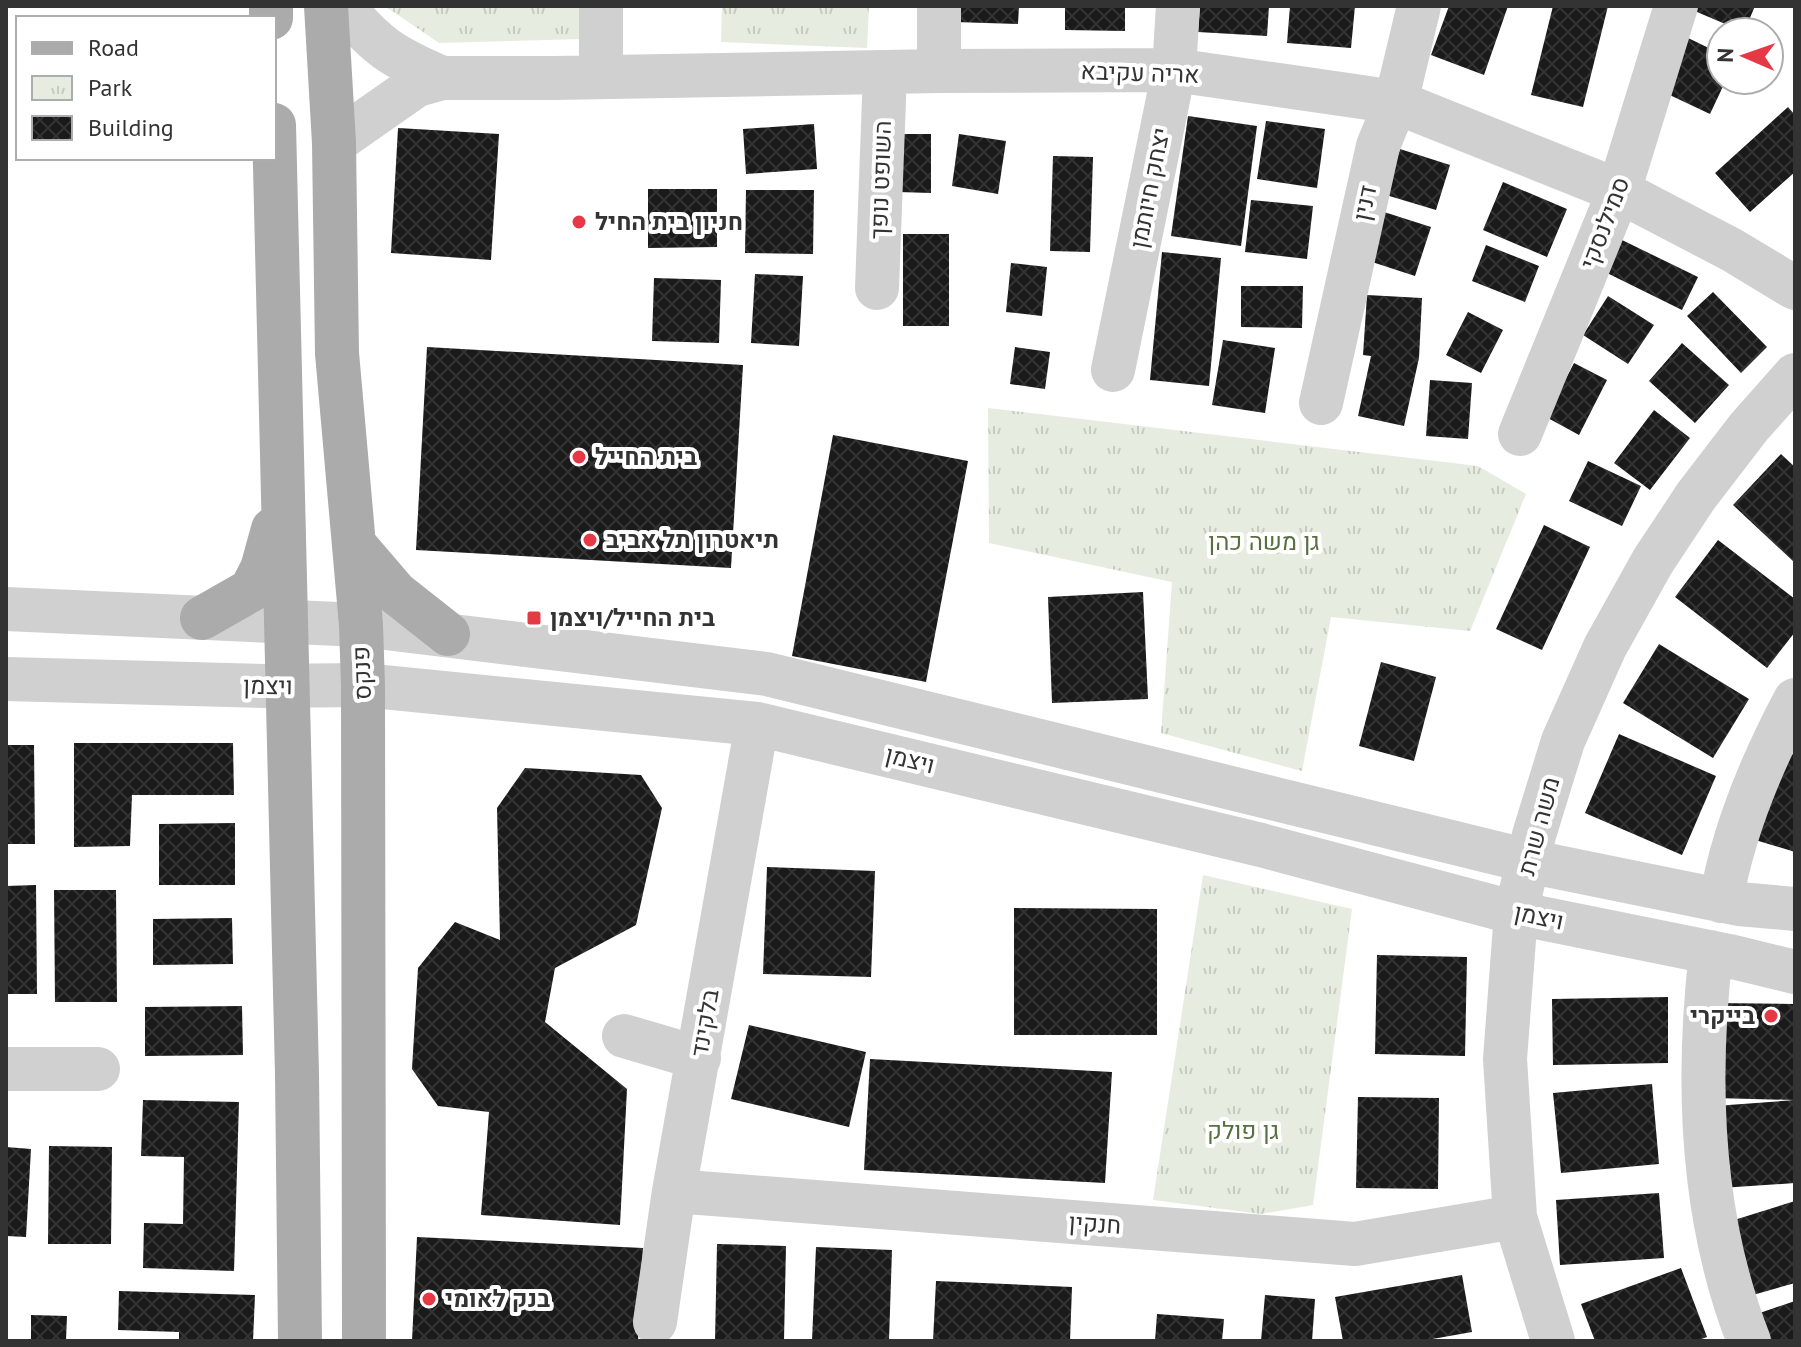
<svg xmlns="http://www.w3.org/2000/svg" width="1801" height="1347" viewBox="0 0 1801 1347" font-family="'PT Sans',Heebo,sans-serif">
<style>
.park{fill:url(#park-tufts)}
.building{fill:url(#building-cross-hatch)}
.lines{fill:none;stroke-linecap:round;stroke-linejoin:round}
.minor{stroke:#d0d0d0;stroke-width:44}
.major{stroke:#ababab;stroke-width:44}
.poi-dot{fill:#e63946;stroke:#fff;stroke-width:3}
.labels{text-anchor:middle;stroke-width:8;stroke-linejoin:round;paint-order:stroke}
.street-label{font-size:24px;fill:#333;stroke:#fff}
.poi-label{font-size:24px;font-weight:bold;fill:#333;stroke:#fff;text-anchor:start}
.park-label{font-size:24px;fill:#56703f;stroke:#fff}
</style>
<defs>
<pattern id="park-tufts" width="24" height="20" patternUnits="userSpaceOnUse" patternTransform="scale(2)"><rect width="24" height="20" fill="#e6ecdf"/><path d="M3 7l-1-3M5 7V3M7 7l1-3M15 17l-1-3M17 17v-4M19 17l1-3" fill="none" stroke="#c6cbc0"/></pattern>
<pattern id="building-cross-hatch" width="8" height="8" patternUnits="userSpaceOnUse" patternTransform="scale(2)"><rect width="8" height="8" fill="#1a1a1a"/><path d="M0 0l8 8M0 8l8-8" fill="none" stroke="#333"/></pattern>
</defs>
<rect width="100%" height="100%" fill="#fff"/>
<path class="park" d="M385,6H582L583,39L439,43Z
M722,6H869L867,48L721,42Z
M988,408L1478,466L1526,494L1470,631L1331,617L1302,771L1161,733L1172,582L989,543Z
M1203,875L1352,909L1313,1205L1261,1214L1153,1200Z"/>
<path class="building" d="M954,6H1019L1018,24L954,22Z
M1065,6H1125V31L1065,30Z
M1200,6H1269L1267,36L1198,32Z
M1290,6H1355L1351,48L1287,43Z
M1449,6H1508L1484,75L1431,55Z
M1553,6H1608L1583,107L1531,95Z
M1692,6H1755L1744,32L1690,9Z
M1682,35L1721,54V80H1726L1710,114L1657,89Z
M1788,107L1795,115V172L1750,212L1715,173Z
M1188,116L1257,126L1241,246L1171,236Z
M1266,121L1325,129L1317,188L1257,179Z
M814,124L817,169L746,174L743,129Z
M398,128L499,134L491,260L391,253Z
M899,134H931V193L898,192Z
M959,134L1006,141L998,194L952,186Z
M1400,149L1450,165L1436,210L1386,195Z
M1053,156L1093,157L1090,252L1050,251Z
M1503,182L1567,209L1547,257L1483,230Z
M648,189H717V247L648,248Z
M746,190H814L813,254L745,253Z
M1251,200L1313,206L1307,259L1245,252Z
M1384,212L1431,227L1415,276L1369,261Z
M903,234H949V326H903Z
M1622,240L1698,277L1682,310L1607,273Z
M1486,245L1539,266L1525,302L1472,281Z
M1162,252L1221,258L1209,386L1150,380Z
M1011,263L1047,267L1042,316L1006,312Z
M755,274L803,276L799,346L751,343Z
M654,278L721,280L719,343L652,341Z
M1241,286H1303L1302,328L1241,327Z
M1713,292L1767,347L1741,373L1687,316Z
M1367,295L1422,298L1419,358L1404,426L1358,416L1371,356L1363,355Z
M1608,296L1654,325L1628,364L1583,335Z
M1468,312L1503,330L1481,373L1446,355Z
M1223,340L1275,348L1265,413L1212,405Z
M1682,343L1729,385L1695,423L1649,381Z
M427,347L743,365L731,568L416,550Z
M1015,347L1050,352L1045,389L1010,384Z
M1574,363L1607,380L1579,435L1546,417Z
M1430,380L1472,383L1468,439L1426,436Z
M1654,410L1690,438L1650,490L1614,463Z
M833,435L968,461L926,682L792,656Z
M1781,454L1795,467V563L1733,505Z
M1588,461L1641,486L1622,526L1569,501Z
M1544,525L1590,547L1542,650L1496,629Z
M1718,540L1795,599V632L1767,668L1675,597Z
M1143,592L1148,699L1052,703L1048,597Z
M1659,644L1749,699L1713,758L1623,703Z
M1381,662L1436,677L1414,761L1359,746Z
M1619,734L1716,776L1682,855L1585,813Z
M74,743H233L234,795H132L130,846L74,847Z
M6,745H34L35,844H6Z
M1779,750L1795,755V852L1752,839Z
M525,768L641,775L662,808L636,925L555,968L545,1022L627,1089L620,1225L481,1215L489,1112L438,1106L412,1069L418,968L455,922L500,940L497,808Z
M235,823V885H159V824Z
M767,867L875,871L871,977L763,974Z
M36,885L37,994H6V886Z
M54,890H116L117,1002H55Z
M1014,908L1157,909V1035H1014Z
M232,918L233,964L153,965V919Z
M1377,955L1467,957L1465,1056L1375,1054Z
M1668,997V1063L1553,1065L1552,999Z
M1717,1003L1795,1004V1100L1715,1098Z
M242,1006L243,1055L145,1056V1007Z
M749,1025L866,1052L849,1127L731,1099Z
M870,1059L1112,1072L1105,1183L864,1170Z
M1652,1084L1659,1164L1561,1173L1553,1093Z
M1358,1097L1439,1098L1438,1189L1356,1188Z
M143,1100L239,1102L234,1271L143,1268L144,1223L183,1224L184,1157L141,1156Z
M1795,1100V1183L1721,1188L1715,1106Z
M49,1146L112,1147L111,1244H48Z
M6,1147L31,1149L26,1237L6,1236Z
M1659,1193L1664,1258L1560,1265L1556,1200Z
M1795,1201V1283L1753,1295L1731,1221Z
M417,1237L643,1248L638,1341H412Z
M717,1244L786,1246L784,1341H715Z
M816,1247L892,1250L889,1341H812Z
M1681,1268L1707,1337L1696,1341H1595L1581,1304Z
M1462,1275L1472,1332L1421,1341H1343L1335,1297Z
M936,1281L1072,1287L1070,1341H933Z
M119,1291L255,1295L253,1341H179V1332L118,1330Z
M1265,1295L1315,1299L1312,1341H1261Z
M1795,1301V1341H1760L1751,1316Z
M1157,1314L1224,1319L1222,1341H1155Z
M31,1315L67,1316L66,1341H31Z"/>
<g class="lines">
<path class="minor" d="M343,6C377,47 393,57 442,78
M939,6V71
M601,77V6
M334,143L417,85L442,78H554L939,71L1174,70L1396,102L1619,191L1732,250L1795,288
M877,288L885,72
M1113,370L1174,70L1178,6
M1321,403L1378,146L1396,102L1419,6
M1520,434L1619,191L1676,6
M6,609L361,625L767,674L1528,861L1739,904L1795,909
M6,679L265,686L363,685L757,724L1261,845L1516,913L1729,956L1795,972
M1721,901C1733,831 1762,762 1795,700
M1711,952C1696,1082 1700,1217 1749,1341
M624,1036L699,1058
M6,1069H98
M674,1191L1355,1244L1515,1217
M655,1322L674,1191L757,724
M1553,1341L1515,1217L1505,1059L1516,913L1534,835L1563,741L1605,647L1653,561L1696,496L1749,427L1795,375"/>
<path class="major" d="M271,6V18
M326,6L334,143L337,353L361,625L363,685L364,1341
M274,125L297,1074L300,1341
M354,544L396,593L448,634
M202,618L251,590L262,569L273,529"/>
</g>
<g class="poi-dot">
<circle cx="579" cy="222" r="8"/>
<circle cx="579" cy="457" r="8"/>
<circle cx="590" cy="540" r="8"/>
<rect x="526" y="610" width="16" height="16" rx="4"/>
<circle cx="1771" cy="1016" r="8"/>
<circle cx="429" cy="1299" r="8"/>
</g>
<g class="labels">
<g class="street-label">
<text transform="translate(1140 73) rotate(2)" y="8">אריה עקיבא</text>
<text transform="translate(881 180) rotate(-88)" y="8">השופט נופך</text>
<text transform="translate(1150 188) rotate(-79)" y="8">יצחק חיותמן</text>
<text transform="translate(1365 203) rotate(-78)" y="8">דנין</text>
<text transform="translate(1605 223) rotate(-69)" y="8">סמילנסקי</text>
<text transform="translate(362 673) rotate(-92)" y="8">פנקס</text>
<text transform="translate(268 686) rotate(1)" y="8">ויצמן</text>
<text transform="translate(910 760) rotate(14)" y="8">ויצמן</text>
<text transform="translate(1539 826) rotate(-75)" y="8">משה שרת</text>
<text transform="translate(1539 917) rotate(12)" y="8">ויצמן</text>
<text transform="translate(705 1023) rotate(-80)" y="8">בלקינד</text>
<text transform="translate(1095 1224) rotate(4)" y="8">חנקין</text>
</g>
<g class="poi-label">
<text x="595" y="230">חניון בית החיל</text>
<text x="595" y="465">בית החייל</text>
<text x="606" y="548">תיאטרון תל אביב</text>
<text x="550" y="626">בית החייל/ויצמן</text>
<text x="1755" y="1024" text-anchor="end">בייקרי</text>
<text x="445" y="1307">בנק לאומי</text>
</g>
<g class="park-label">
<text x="1264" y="550">גן משה כהן</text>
<text x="1243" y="1139">גן פולק</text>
</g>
</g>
<rect width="1801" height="1347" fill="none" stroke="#333333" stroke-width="16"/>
<rect x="16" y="16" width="260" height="144" fill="#ffffff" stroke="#adadad" stroke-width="2"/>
<rect x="32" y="42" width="40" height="12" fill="#ababab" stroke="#adadad" stroke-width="2"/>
<text x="88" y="56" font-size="24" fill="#333333">Road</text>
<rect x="32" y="76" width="40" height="24" fill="url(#park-tufts)" stroke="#adadad" stroke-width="2"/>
<text x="88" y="96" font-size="24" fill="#333333">Park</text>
<rect x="32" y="116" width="40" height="24" fill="url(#building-cross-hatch)" stroke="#adadad" stroke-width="2"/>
<text x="88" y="136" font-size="24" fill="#333333">Building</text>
<g transform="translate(1745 56) rotate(272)"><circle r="38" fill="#ffffff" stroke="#adadad" stroke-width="2"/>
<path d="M0-6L14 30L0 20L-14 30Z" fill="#e63946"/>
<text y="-12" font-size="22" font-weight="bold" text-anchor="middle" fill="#333333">N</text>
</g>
</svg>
